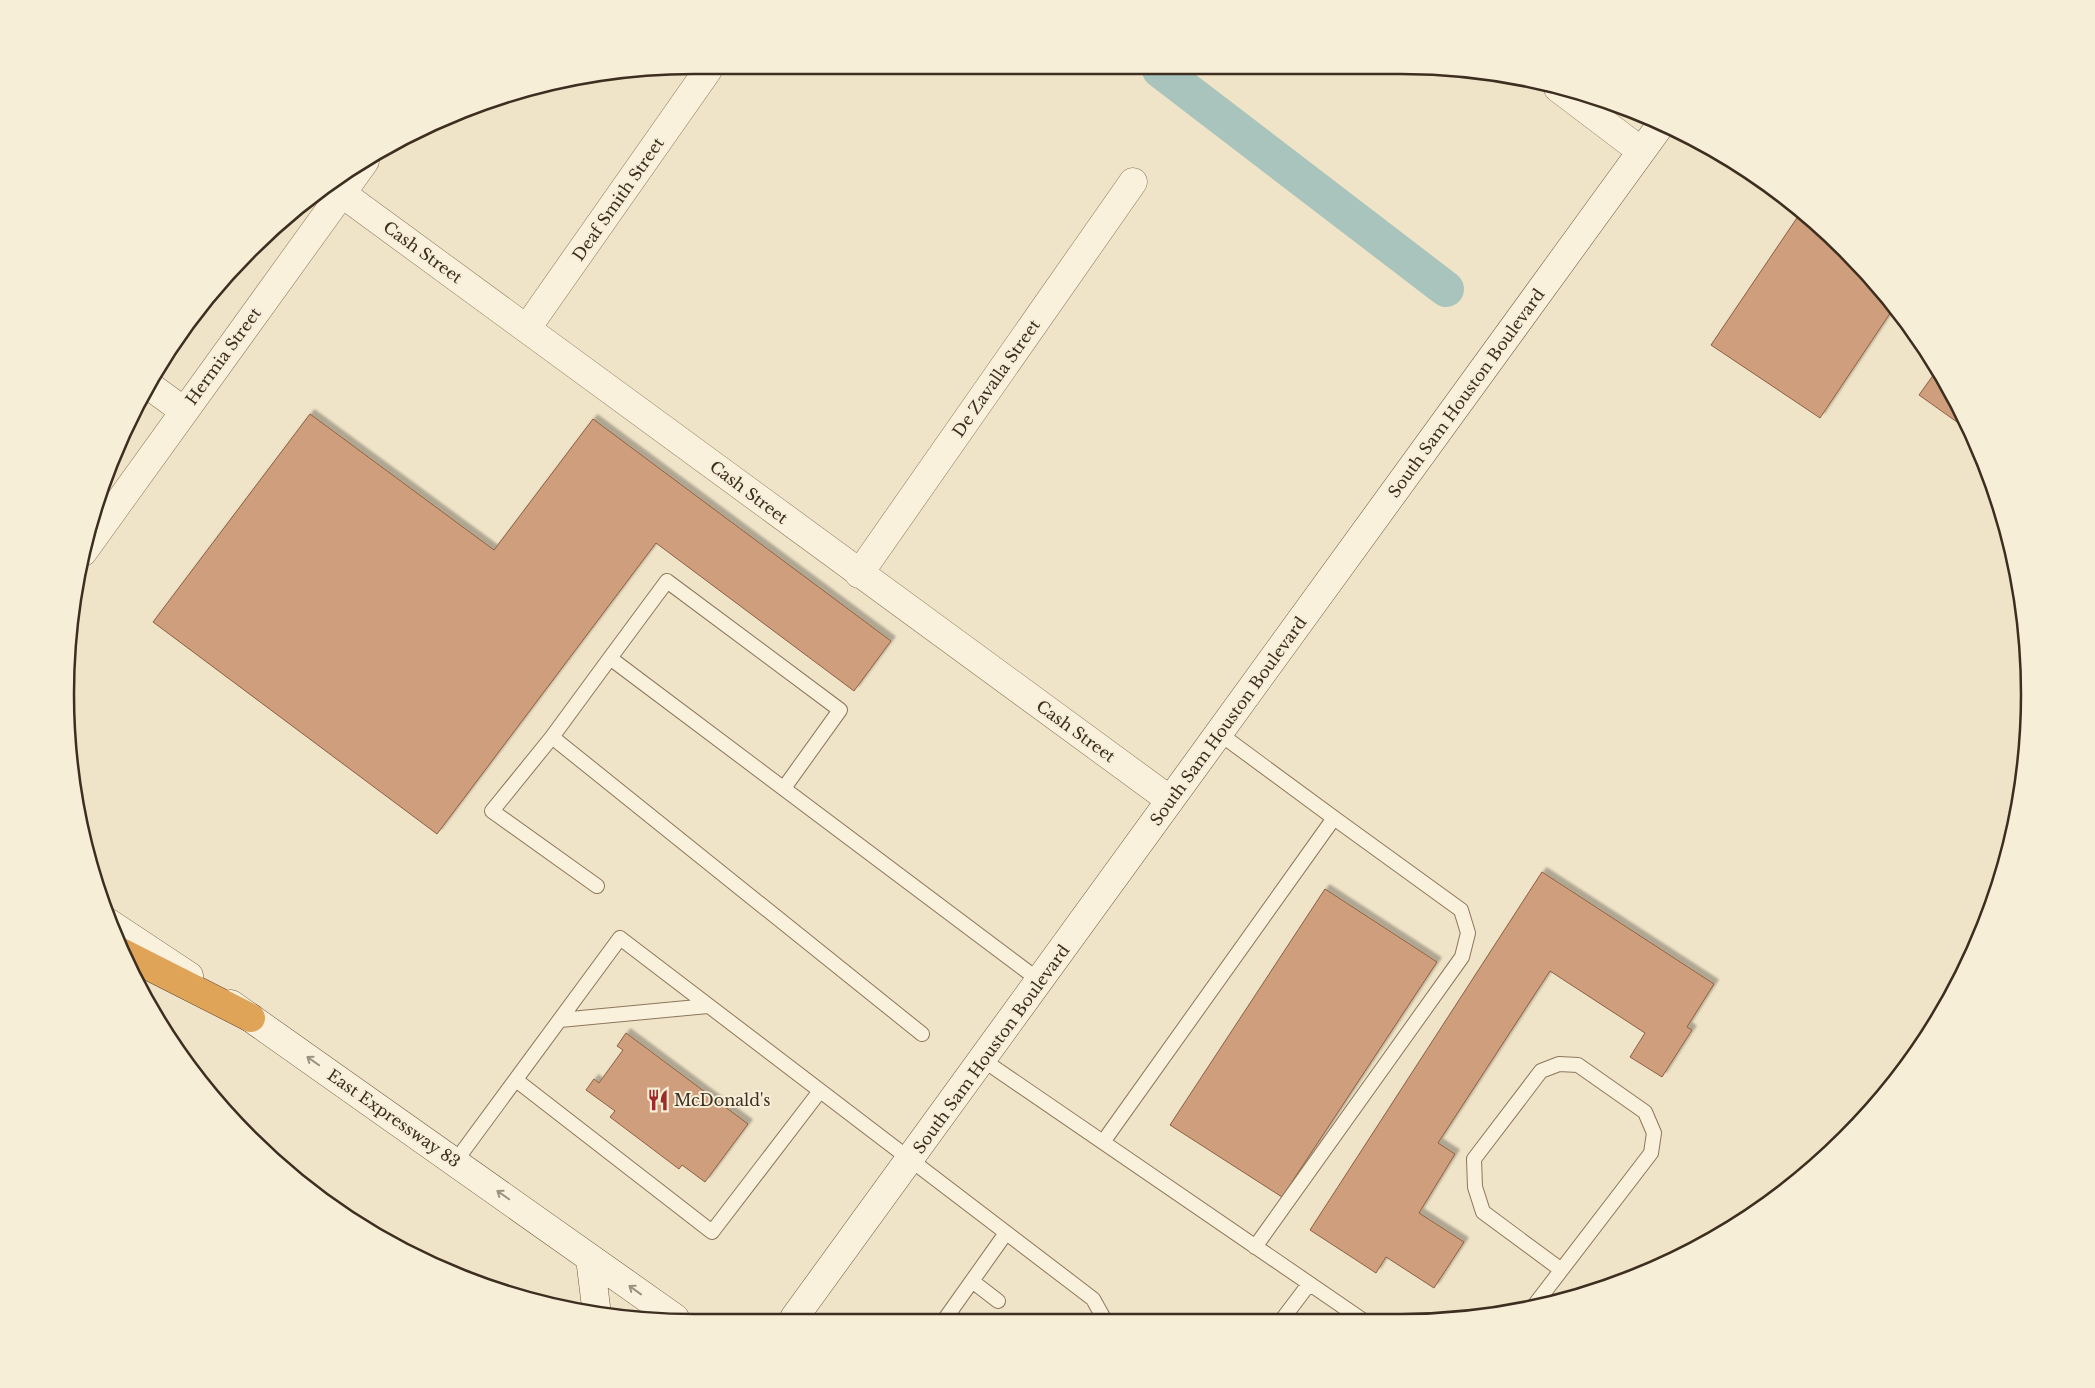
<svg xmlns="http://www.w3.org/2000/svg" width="2095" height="1388" viewBox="0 0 2095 1388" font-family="'Libre Baskerville',serif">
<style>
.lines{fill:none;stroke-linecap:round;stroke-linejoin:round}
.canal{stroke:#a9c4bc;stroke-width:36}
.building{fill:#cf9f7d;stroke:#8d5f41;filter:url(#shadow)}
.service-casing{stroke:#8d765c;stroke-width:16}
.minor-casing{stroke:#8d765c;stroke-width:29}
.secondary-casing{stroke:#6f573f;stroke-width:29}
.motorway-casing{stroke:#5b4430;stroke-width:29}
.service{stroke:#faf1dc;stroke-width:14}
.minor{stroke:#faf1dc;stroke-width:28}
.secondary{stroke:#faf1dc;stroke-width:28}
.motorway{stroke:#e0a458;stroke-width:28}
.oneway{stroke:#9c907e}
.labels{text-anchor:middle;stroke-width:4;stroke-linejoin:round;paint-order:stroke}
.street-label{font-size:16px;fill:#3d2e20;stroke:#f7eed8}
.poi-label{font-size:16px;fill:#3d2e20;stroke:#f7eed8;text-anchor:start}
.rim{fill:none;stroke:#3d2e20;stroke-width:2.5}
</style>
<defs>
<filter id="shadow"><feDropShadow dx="4.5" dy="-4.5" stdDeviation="1" flood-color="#0004"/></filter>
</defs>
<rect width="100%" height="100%" fill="#f0e4c8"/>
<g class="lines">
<path class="canal" d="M1160,70L1446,289"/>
</g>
<path class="building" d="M1801,212L1818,224L1895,306L1820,418L1711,345Z
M1937,370L1965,416L1971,432L1919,395Z
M310,414L494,550L593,419L891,641L854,691L656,543L437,834L153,622Z
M1542,872L1714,984L1687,1027L1692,1030L1662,1077L1630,1057L1645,1033L1550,971L1438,1143L1455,1154L1419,1213L1464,1242L1434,1288L1386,1257L1376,1273L1310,1230Z
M1325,889L1437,962L1282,1197L1170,1125Z
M626,1033L748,1124L705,1182L682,1165L679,1169L610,1117L615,1111L586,1090L594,1079L599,1083L623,1050L617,1046Z"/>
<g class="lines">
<g class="service-casing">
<path id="service" d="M610,658L667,581L840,710L784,788
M552,737L492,811L597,886
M560,1020L708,1006
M922,1034L552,737L610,658L1040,981
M983,1060L1364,1321
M516,1080L712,1232L820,1091
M1103,1142L1334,818L1220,734
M455,1162L620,938L1093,1299L1103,1317L1102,1320
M1255,1247L1462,957L1468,933L1461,910L1334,818
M972,1281L998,1301
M1533,1307L1651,1153L1654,1133L1645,1112L1578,1065L1559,1064L1541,1071L1474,1159L1475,1187L1483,1212L1560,1269
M945,1319L1006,1233
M1281,1321L1309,1284"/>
</g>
<g class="minor-casing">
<path id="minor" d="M1558,88L1641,151
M329,184L1170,800
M527,328L708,70
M151,387L184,411
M83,552L365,161
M859,574L1133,182"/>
</g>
<g class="secondary-casing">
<path id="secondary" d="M109,923L189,976
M231,1004L675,1318
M590,1258L597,1315
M794,1318L1662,123"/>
</g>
<g class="motorway-casing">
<path id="motorway" d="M121,952L251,1018"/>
</g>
<use href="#service" class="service"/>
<use href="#minor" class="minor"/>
<use href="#secondary" class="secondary"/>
<use href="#motorway" class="motorway"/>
</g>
<defs><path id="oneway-shaft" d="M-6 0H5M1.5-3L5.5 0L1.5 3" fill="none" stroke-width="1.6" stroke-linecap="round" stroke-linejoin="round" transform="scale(1.25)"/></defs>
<g class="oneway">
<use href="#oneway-shaft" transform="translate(313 1061) rotate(-145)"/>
<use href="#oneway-shaft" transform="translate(503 1195) rotate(-145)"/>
<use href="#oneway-shaft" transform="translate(635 1290) rotate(-144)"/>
</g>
<defs>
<g id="restaurant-bare" transform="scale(1.725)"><path d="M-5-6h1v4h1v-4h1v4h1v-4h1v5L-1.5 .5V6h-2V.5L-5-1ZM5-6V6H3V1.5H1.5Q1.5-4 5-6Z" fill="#9e2a2b" stroke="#f7eed8" stroke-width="2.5" paint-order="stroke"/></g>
</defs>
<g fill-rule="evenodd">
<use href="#restaurant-bare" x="658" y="1100"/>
</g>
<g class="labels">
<g class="street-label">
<text transform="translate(618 199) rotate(-55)" y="6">Deaf Smith Street</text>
<text transform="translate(423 252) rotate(36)" y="6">Cash Street</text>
<text transform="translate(223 356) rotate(-54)" y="6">Hermia Street</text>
<text transform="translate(996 378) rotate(-55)" y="6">De Zavalla Street</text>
<text transform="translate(1466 393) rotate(-54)" y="6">South Sam Houston Boulevard</text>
<text transform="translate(749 492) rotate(37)" y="6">Cash Street</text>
<text transform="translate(1228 721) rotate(-54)" y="6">South Sam Houston Boulevard</text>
<text transform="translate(1076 731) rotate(36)" y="6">Cash Street</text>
<text transform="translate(991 1049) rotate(-54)" y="6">South Sam Houston Boulevard</text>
<text transform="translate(394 1118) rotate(35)" y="6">East Expressway 83</text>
</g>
<g class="poi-label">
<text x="674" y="1106">McDonald's</text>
</g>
</g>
<path d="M0 0H2095V1388H0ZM694 74H1401A620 620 0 0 1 2021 694V694A620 620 0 0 1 1401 1314H694A620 620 0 0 1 74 694V694A620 620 0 0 1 694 74Z" fill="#f7eed8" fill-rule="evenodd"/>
<path class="rim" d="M694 74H1401A620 620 0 0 1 2021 694V694A620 620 0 0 1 1401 1314H694A620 620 0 0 1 74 694V694A620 620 0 0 1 694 74Z"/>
</svg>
